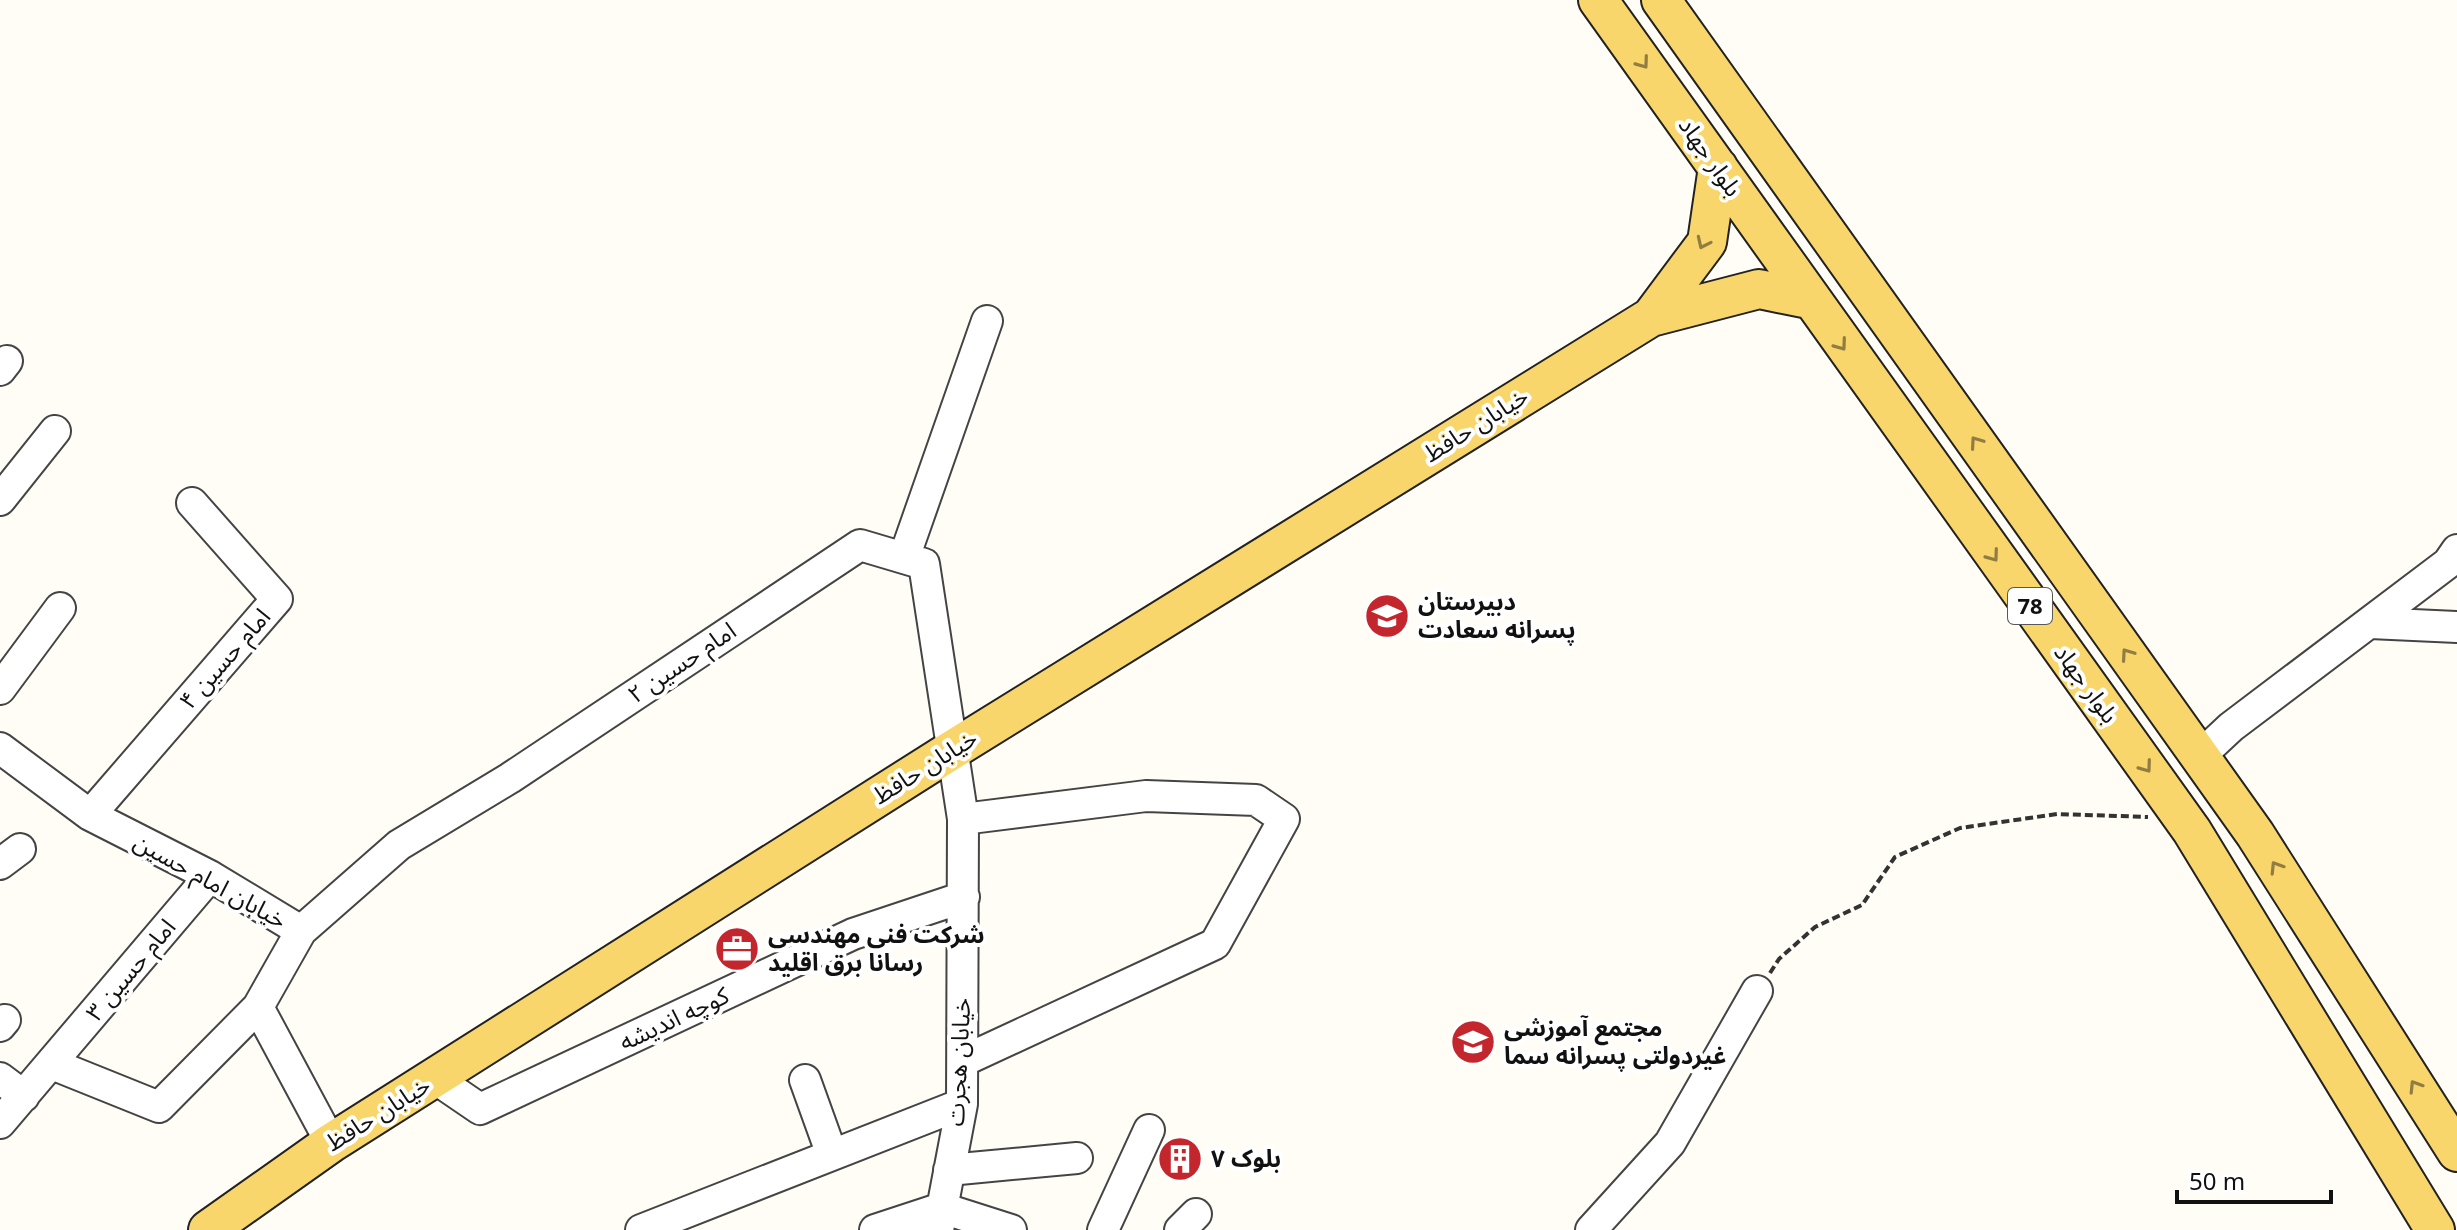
<svg xmlns="http://www.w3.org/2000/svg" width="2457" height="1230" viewBox="0 0 2457 1230" font-family="Georgia,'Noto Sans Arabic',serif">
<style>
.lines{fill:none;stroke-linecap:round;stroke-linejoin:round}
.minor-casing{stroke:#444;stroke-width:34}
.major-casing{stroke:#222;stroke-width:42}
.path{stroke:#333;stroke-width:4;stroke-dasharray:8 4;stroke-linecap:butt}
.minor{stroke:#fff;stroke-width:30}
.major{stroke:#f9d66b;stroke-width:38}
.oneway{stroke:#917d42}
.labels{text-anchor:middle;stroke-width:8;stroke-linejoin:round;paint-order:stroke}
.shield{fill:#fff;stroke:#585858;stroke-width:2}
.shield-label{font-size:22px;font-weight:bold;fill:#111}
.street-label{font-size:24px;fill:#111;stroke:#fff}
.poi-label{font-size:24px;font-weight:bold;fill:#111;stroke:#fff;text-anchor:start}
</style>
<rect width="100%" height="100%" fill="#fffdf5"/>
<g class="lines">
<g class="minor-casing">
<path id="minor" d="M0,370L7,361
M0,500L55,431
M904,558L987,321
M2370,623L2457,627
M0,689L60,608
M0,748L90,815L210,876L301,931L258,1007L331,1143
M2200,756L2231,727L2448,563L2457,550
M90,815L277,599L192,503
M963,819L1146,796L1256,800L1284,819L1215,944L963,1061
M0,864L20,849
M301,931L399,845L510,778L860,545L924,564L963,819L962,1104L938,1230
M0,1026L5,1020
M52,1064L159,1107L258,1007
M0,1078L24,1096
M436,1079L480,1109L853,934L964,897
M805,1080L832,1155
M0,1123L210,876
M949,1170L1077,1158
M641,1230L962,1104
M875,1230L942,1208L1011,1230
M1103,1230L1149,1130
M1180,1230L1196,1214
M1591,1230L1670,1143L1757,991"/>
</g>
<g class="major-casing">
<path id="major" d="M1598,0L2192,831L2435,1230
M1661,0L2255,834L2457,1152
M1651,317L1707,242L1718,167
M208,1230L331,1143L952,750L1651,317L1759,289L1808,299"/>
</g>
<path class="path" d="M1770,973L1779,959L1815,927L1862,905L1895,857L1960,828L2057,814L2148,817"/>
<use href="#minor" class="minor"/>
<use href="#major" class="major"/>
</g>
<defs><path id="oneway-chevron" d="M-2-3.5L2.5 0L-2 3.5" fill="none" stroke-width="1.6" stroke-linecap="round" stroke-linejoin="round" transform="scale(2)"/></defs>
<g class="oneway">
<use href="#oneway-chevron" transform="translate(1643 63) rotate(54)"/>
<use href="#oneway-chevron" transform="translate(1703 243) rotate(115)"/>
<use href="#oneway-chevron" transform="translate(1841 345) rotate(54)"/>
<use href="#oneway-chevron" transform="translate(1976 442) rotate(-125)"/>
<use href="#oneway-chevron" transform="translate(1993 556) rotate(54)"/>
<use href="#oneway-chevron" transform="translate(2127 654) rotate(-125)"/>
<use href="#oneway-chevron" transform="translate(2146 767) rotate(54)"/>
<use href="#oneway-chevron" transform="translate(2276 867) rotate(-122)"/>
<use href="#oneway-chevron" transform="translate(2415 1086) rotate(-122)"/>
</g>
<defs>
<g id="school-disc" transform="scale(2.3)"><circle r="9.5" fill="#c4262e" stroke="#fff"/><path d="M0-5L7-2L0 1L-7-2ZM-4 1L0 2.5L4 1V4Q0 6-4 4Z" fill="#fff"/></g>
<g id="office-disc" transform="scale(2.3)"><circle r="9.5" fill="#c4262e" stroke="#fff"/><path d="M-6-3h4V-5.5h4V-3h4V5H-6ZM-1-4.5V-3h2v-1.5ZM-6 0V1H6V0Z" fill="#fff"/></g>
<g id="building-disc" transform="scale(2.3)"><circle r="9.5" fill="#c4262e" stroke="#fff"/><path d="M-4-6H4V6H1V3H-1V6H-4ZM-2.5-4.3h1.7v1.8h-1.7ZM.8-4.3h1.7v1.8H.8ZM-2.5-1h1.7V.8h-1.7ZM.8-1h1.7V.8H.8Z" fill="#fff"/></g>
</defs>
<g fill-rule="evenodd">
<use href="#school-disc" x="1387" y="616"/>
<use href="#office-disc" x="737" y="949"/>
<use href="#school-disc" x="1473" y="1042"/>
<use href="#building-disc" x="1180" y="1159"/>
</g>
<g class="labels">
<rect class="shield" x="2008" y="588" width="44" height="36" rx="6"/>
<g class="shield-label">
<text x="2030" y="614">78</text>
</g>
<g class="street-label">
<text transform="translate(1710 157) rotate(55)" y="8">بلوار جهاد</text>
<text transform="translate(1476 425) rotate(-32)" y="8">خیابان حافظ</text>
<text transform="translate(225 659) rotate(-49)" y="8">امام حسین ۴</text>
<text transform="translate(682 663) rotate(-34)" y="8">امام حسین ۲</text>
<text transform="translate(2086 684) rotate(54)" y="8">بلوار جهاد</text>
<text transform="translate(925 767) rotate(-32)" y="8">خیابان حافظ</text>
<text transform="translate(210 881) rotate(29)" y="8">خیابان امام حسین</text>
<text transform="translate(131 970) rotate(-50)" y="8">امام حسین ۳</text>
<text transform="translate(674 1019) rotate(-25)" y="8">کوچه اندیشه</text>
<text transform="translate(959 1062) rotate(-87)" y="8">خیابان هجرت</text>
<text transform="translate(378 1114) rotate(-32)" y="8">خیابان حافظ</text>
</g>
<g class="poi-label">
<text x="1418" y="610">دبیرستان<tspan x="1418" dy="28">پسرانه سعادت</tspan></text>
<text x="768" y="943">شرکت فنی مهندسی<tspan x="768" dy="28">رسانا برق اقلید</tspan></text>
<text x="1504" y="1036">مجتمع آموزشی<tspan x="1504" dy="28">غیردولتی پسرانه سما</tspan></text>
<text x="1211" y="1167">بلوک ۷</text>
</g>
</g>
<path d="M2177 1190v12h154v-12" fill="none" stroke="#111111" stroke-width="4"/>
<text x="2189" y="1190" font-size="24" fill="#111111" stroke="#ffffff" stroke-width="6" paint-order="stroke">50 m</text>
</svg>
